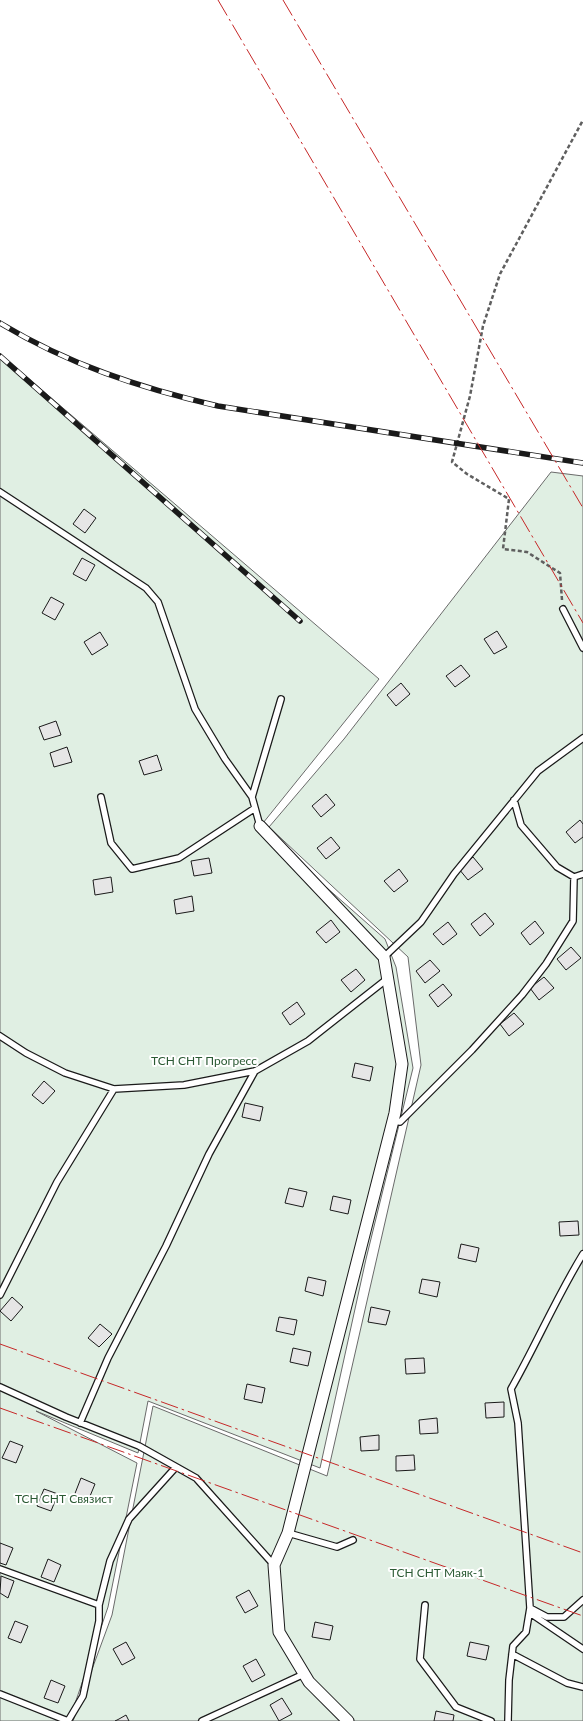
<svg xmlns="http://www.w3.org/2000/svg" width="583" height="1721" viewBox="0 0 583 1721" font-family="Lato,sans-serif">
<style>
.green{fill:#e0efe3;stroke:#6a6a6a}
.building{fill:#e6e6e6;stroke:#1a1a1a}
.lines{fill:none;stroke-linecap:round;stroke-linejoin:round}
.lane-casing{stroke:#1a1a1a;stroke-width:8}
.street-casing{stroke:#1a1a1a;stroke-width:13}
.path{stroke:#5f5f5f;stroke-width:2.5;stroke-dasharray:4 2.5;stroke-linecap:butt}
.lane{stroke:#fff;stroke-width:5.5}
.street{stroke:#fff;stroke-width:11}
.rail-casing{stroke:#1a1a1a;stroke-width:5.5}
.rail{stroke:#fff;stroke-width:4;stroke-dasharray:11;stroke-linecap:butt}
.power{stroke:#c62828;stroke-width:1;stroke-dasharray:18 4 2.5 4;stroke-linecap:butt}
.labels{text-anchor:middle;stroke-width:4;stroke-linejoin:round;paint-order:stroke}
.park-label{font-size:12px;fill:#2b5a34;stroke:#fff}
</style>
<rect width="100%" height="100%" fill="#fff"/>
<path class="green" d="M0,354L379,679L259,828L385,939L396,967L413,1068L366,1259L320,1468L148,1401L138,1453L36,1411L137,1463L108,1607L69,1721H0Z
M551,472L583,476V1721H73L112,1615L153,1406L327,1476L421,1065L408,957L269,827L344,739Z"/>
<path class="building" d="M84,509L96,518L85,533L73,524Z
M82,558L95,565L86,581L73,574Z
M51,597L64,604L55,620L42,613Z
M497,631L507,647L494,654L484,639Z
M100,632L108,645L92,655L84,642Z
M461,665L470,676L455,687L446,676Z
M401,683L410,694L396,706L387,695Z
M56,721L61,735L44,740L39,727Z
M67,747L72,762L54,767L50,753Z
M157,755L162,770L144,775L139,761Z
M326,794L335,805L321,817L312,806Z
M580,820L583,824V837L575,843L566,832Z
M331,837L340,848L326,859L317,848Z
M473,857L483,869L468,880L459,869Z
M209,858L212,873L194,876L191,861Z
M399,869L408,881L394,892L384,881Z
M111,877L113,892L95,895L93,880Z
M192,896L194,911L176,914L174,900Z
M485,913L494,924L480,936L471,924Z
M331,920L340,932L326,943L316,932Z
M535,921L544,933L530,945L521,933Z
M448,922L457,934L443,945L433,934Z
M571,947L581,958L566,970L557,959Z
M430,960L440,971L425,983L416,971Z
M356,969L365,980L351,992L341,980Z
M544,977L554,988L539,1000L530,988Z
M443,984L452,995L438,1007L429,995Z
M297,1002L305,1014L290,1025L282,1013Z
M514,1013L524,1024L509,1036L500,1024Z
M355,1063L373,1067L370,1081L352,1077Z
M44,1081L55,1091L43,1104L32,1095Z
M245,1103L263,1107L260,1121L242,1117Z
M289,1188L307,1192L303,1207L285,1203Z
M333,1196L351,1200L348,1214L330,1210Z
M578,1221L579,1235L560,1236L559,1222Z
M461,1244L479,1248L476,1262L458,1258Z
M308,1277L326,1281L323,1296L305,1291Z
M422,1279L440,1282L437,1297L419,1293Z
M12,1297L23,1307L11,1321L0,1311Z
M371,1307L390,1311L386,1325L368,1322Z
M279,1317L297,1320L294,1335L276,1331Z
M100,1324L112,1334L99,1347L88,1338Z
M293,1348L311,1352L308,1366L290,1362Z
M424,1358L425,1373L406,1374L405,1359Z
M247,1384L265,1388L262,1403L244,1399Z
M504,1402V1417L486,1418L485,1403Z
M437,1418L438,1433L420,1434L419,1420Z
M379,1435V1450L361,1451L360,1437Z
M10,1441L23,1446L16,1463L2,1458Z
M414,1455L415,1470L396,1471V1456Z
M81,1478L95,1484L88,1501L74,1496Z
M44,1489L58,1494L51,1511L37,1506Z
M0,1543L13,1548L6,1565L0,1563Z
M48,1559L61,1565L54,1582L41,1577Z
M1,1576L14,1581L8,1598L0,1593Z
M249,1590L258,1606L245,1613L236,1597Z
M15,1621L28,1626L21,1643L8,1638Z
M315,1622L333,1626L330,1640L312,1637Z
M126,1642L135,1658L122,1665L113,1649Z
M470,1642L489,1646L486,1660L467,1656Z
M256,1659L265,1675L252,1682L243,1666Z
M51,1680L65,1686L58,1703L44,1698Z
M282,1698L292,1714L279,1721L270,1705Z
M436,1711L454,1715L453,1721H434Z
M126,1715L129,1721H115L119,1719Z"/>
<g class="lines">
<g class="lane-casing">
<path id="lane" d="M0,492L146,588L158,602L195,709L225,759L252,797
M563,609L583,648
M101,797L111,843L132,869L179,858L255,808
M514,800L521,825L557,867L574,877L583,874
M260,826L252,797L281,699
M384,957L421,922L454,874L538,771L583,738
M0,1036L26,1053L65,1073L114,1089L184,1085L255,1071L308,1041L387,979
M393,1121L400,1122L472,1050L522,995L546,964L573,921L574,877
M0,1295L57,1182L114,1089
M0,1387L66,1417L139,1446L196,1478L274,1565
M80,1423L108,1358L166,1246L209,1154L255,1071
M288,1533L337,1547L353,1540
M0,1569L99,1605
M425,1605L420,1659L456,1707L491,1721
M530,1608L547,1617H564L583,1600
M530,1613L583,1649
M512,1654L567,1683L583,1687
M0,1694L68,1721
M68,1721L83,1696L99,1621V1605L110,1561L129,1519L176,1467
M202,1721L304,1674
M508,1721L509,1680L513,1646L526,1632L530,1608L518,1423L511,1389C536,1345 556,1298 583,1254"/>
</g>
<g class="street-casing">
<path id="street" d="M260,826L384,957L402,1064L395,1113L288,1533L274,1565L279,1632L309,1682L348,1721"/>
</g>
<path class="path" d="M562,600L560,573L527,552L503,549L509,499L467,474L452,462L470,396L483,326L500,274L583,120"/>
<use href="#lane" class="lane"/>
<use href="#street" class="street"/>
<g class="rail-casing">
<path id="rail" d="M0,323C68,364 140,388 218,406L583,463
M0,356L300,621"/>
</g>
<use href="#rail" class="rail"/>
<path class="power" d="M218,0L583,623
M283,0L583,508
M0,1344L583,1553
M0,1408L583,1616"/>
</g>
<g class="labels">
<g class="park-label">
<text x="204" y="1065">ТСН СНТ Прогресс</text>
<text x="64" y="1503">ТСН СНТ Связист</text>
<text x="437" y="1577">ТСН СНТ Маяк-1</text>
</g>
</g>
</svg>
